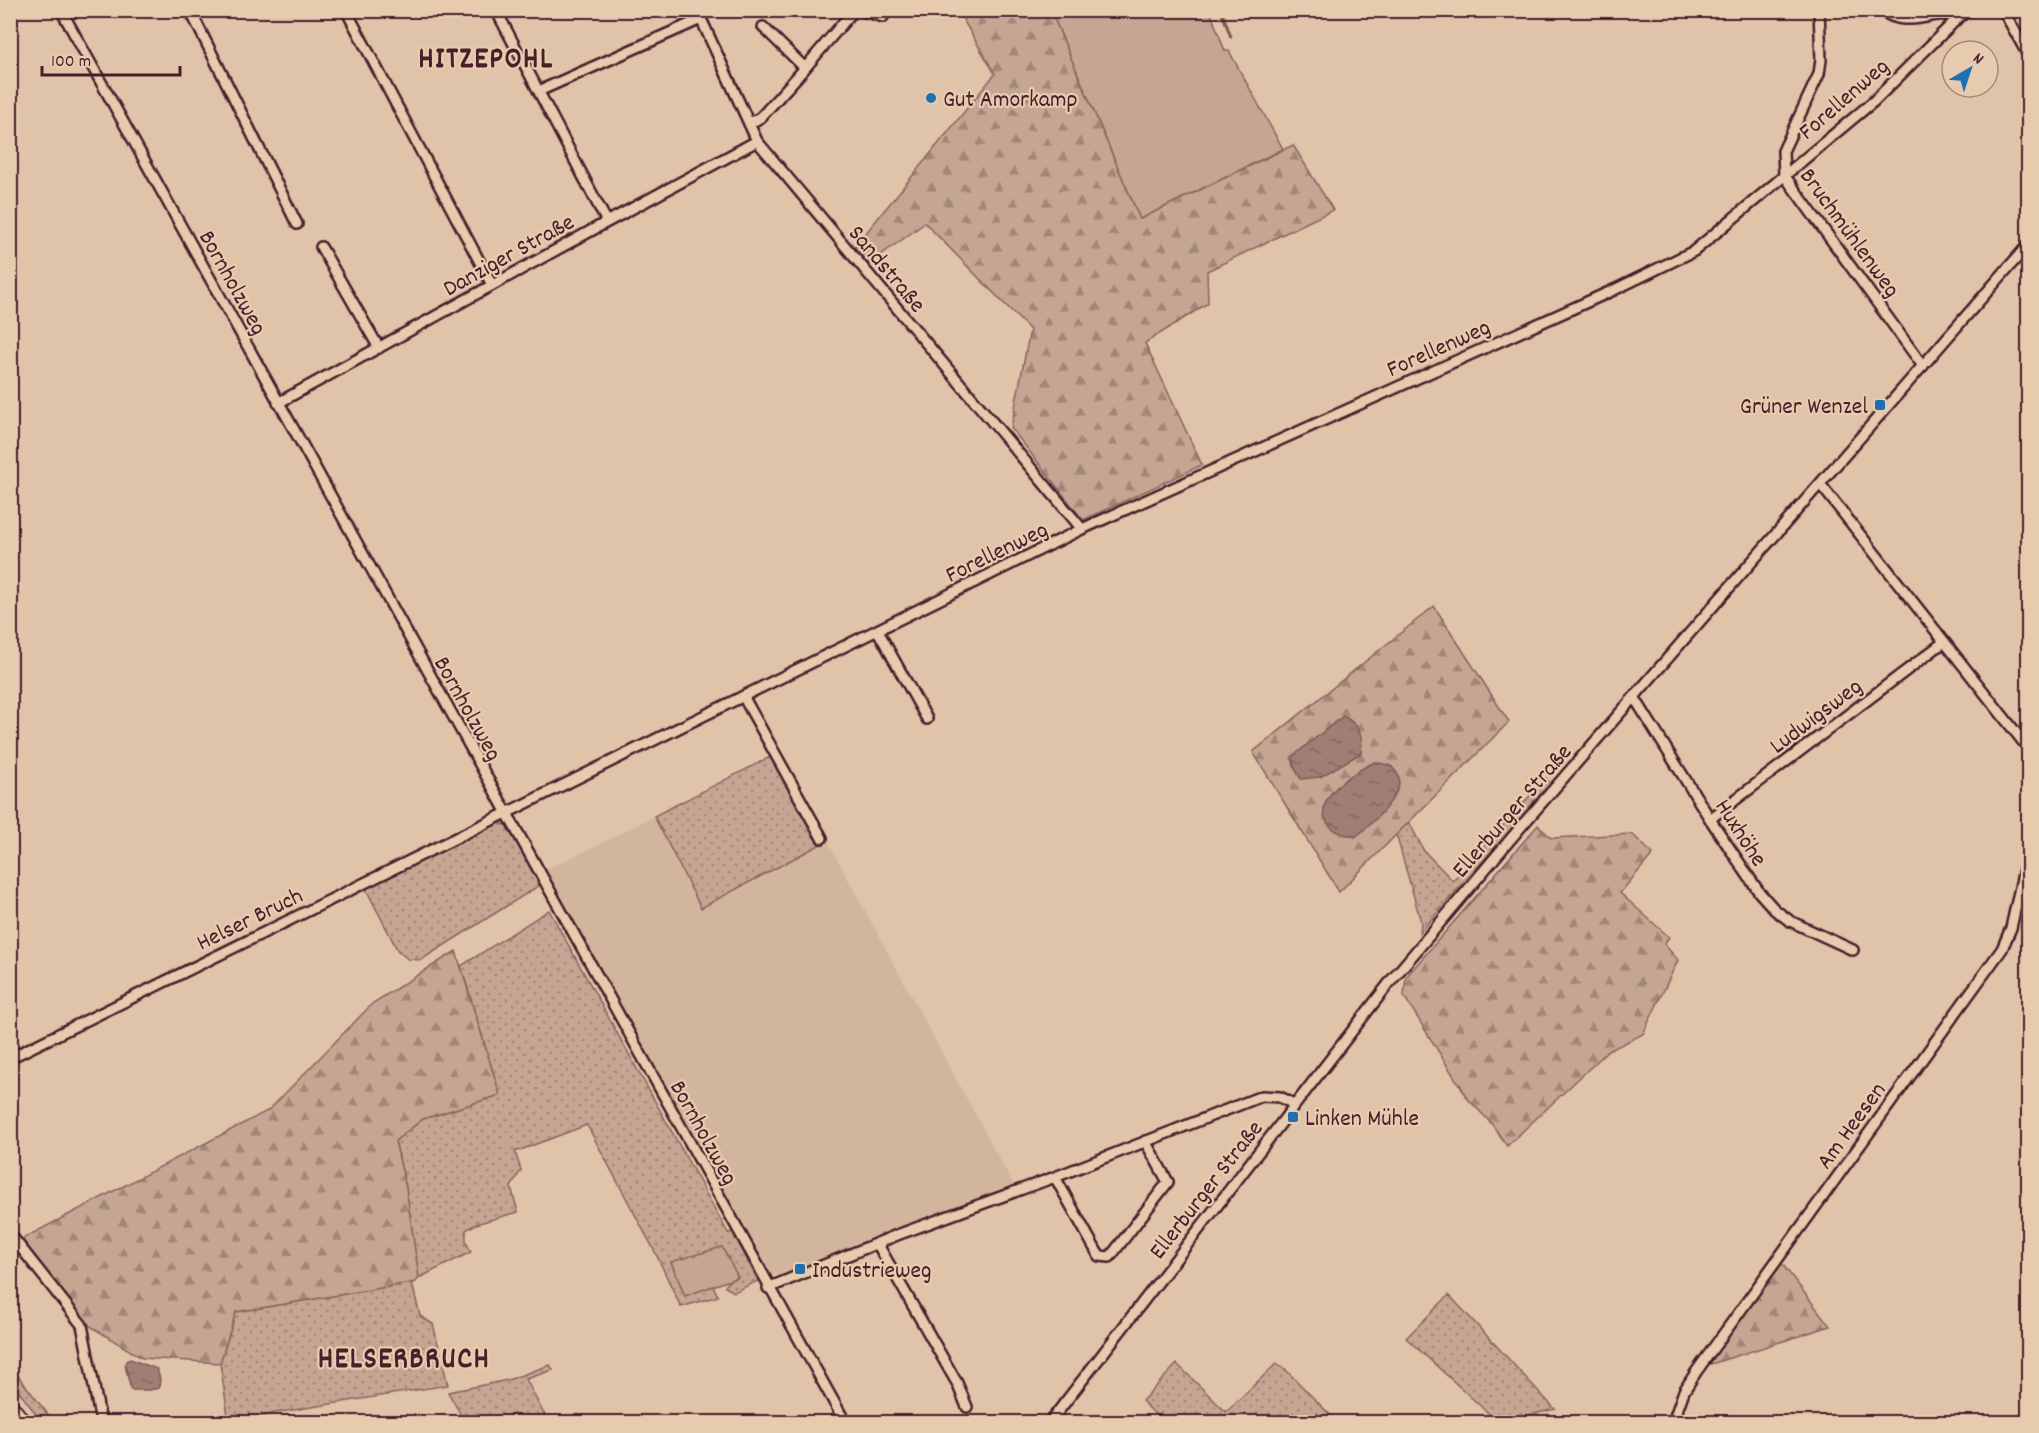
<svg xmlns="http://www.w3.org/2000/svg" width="2039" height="1433" viewBox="0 0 2039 1433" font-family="Dekko,sans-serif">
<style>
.built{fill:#d2b59d}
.grass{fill:url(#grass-dots);stroke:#87625e;stroke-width:1.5}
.forest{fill:url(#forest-firs);stroke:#87625e;stroke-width:1.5}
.pitch{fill:#c4a692;stroke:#87625e;stroke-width:1.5}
.water{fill:url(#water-ripples);stroke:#7e5857;stroke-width:1.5}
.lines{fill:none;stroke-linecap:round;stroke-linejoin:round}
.stream{stroke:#7e5857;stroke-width:3}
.street-casing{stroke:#4a1f2b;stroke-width:14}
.highway-casing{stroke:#4a1f2b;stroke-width:22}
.street{stroke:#e6cbae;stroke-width:9}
.highway{stroke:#e6cbae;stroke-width:18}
.poi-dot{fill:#1f6fb2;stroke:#e6cbae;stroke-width:2}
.labels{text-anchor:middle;stroke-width:4.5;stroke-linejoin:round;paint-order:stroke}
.poi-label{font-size:24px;fill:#4a1f2b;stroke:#e6cbae;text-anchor:start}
.street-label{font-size:24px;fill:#4a1f2b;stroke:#e6cbae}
.district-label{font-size:30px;font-weight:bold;letter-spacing:1.5px;fill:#4a1f2b;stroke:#e6cbae}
</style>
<defs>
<pattern id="grass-dots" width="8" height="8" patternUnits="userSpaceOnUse" patternTransform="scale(1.5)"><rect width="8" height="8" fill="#c4a692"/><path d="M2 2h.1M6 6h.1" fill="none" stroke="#a18777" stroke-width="1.8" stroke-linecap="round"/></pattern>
<pattern id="forest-firs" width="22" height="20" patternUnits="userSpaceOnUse" patternTransform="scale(1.5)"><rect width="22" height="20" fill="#c4a692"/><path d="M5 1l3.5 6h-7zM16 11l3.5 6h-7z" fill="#a18777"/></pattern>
<pattern id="water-ripples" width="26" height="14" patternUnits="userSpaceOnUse" patternTransform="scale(1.5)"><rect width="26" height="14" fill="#a07e74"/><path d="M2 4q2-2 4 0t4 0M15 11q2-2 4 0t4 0" fill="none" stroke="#84675f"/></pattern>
</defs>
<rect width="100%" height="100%" fill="#e0c4a9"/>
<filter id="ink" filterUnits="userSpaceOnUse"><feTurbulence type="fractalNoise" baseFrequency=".0167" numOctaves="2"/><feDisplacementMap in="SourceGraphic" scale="12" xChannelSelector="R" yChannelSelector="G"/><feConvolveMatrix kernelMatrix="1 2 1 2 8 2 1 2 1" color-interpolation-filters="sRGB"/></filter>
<g filter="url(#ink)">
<path class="built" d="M654,816L701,908L827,840L1014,1186L790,1274L771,1275L759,1258L542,871L594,847Z"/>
<path class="grass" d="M772,756L821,840V844L701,908L654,816Z
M1546,778L1551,784L1420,932L1421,922L1396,834L1409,822L1424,851L1453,881Z
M499,823L506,825L540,885L421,960L408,959L398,951L365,887Z
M549,910L728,1233L733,1232L758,1281L734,1292L725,1287L729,1280L737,1278L671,1262L685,1295L713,1286L718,1296L681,1307L655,1252L587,1125L515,1152L521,1170L511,1187L518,1212L476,1224L466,1230V1242L471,1252L419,1278L406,1188L395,1141L423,1119L500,1095L461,966Z
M412,1283L420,1316L433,1324L448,1385L275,1413L240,1422H229L220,1363L236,1312Z
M1449,1295L1555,1409L1498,1422L1406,1338Z
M1177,1364L1226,1412L1276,1364L1286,1370L1337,1422H1163L1142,1401Z
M550,1365L553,1370L526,1379L548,1422H465L448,1392L508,1380Z
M11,1367L54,1422H42L11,1381Z"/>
<path class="forest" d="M958,11H1051L1140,219L1293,145L1333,210L1207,271L1208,303L1145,343L1202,465L1083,520L1011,428L1030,330L925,223L867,265L853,249L995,74Z
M1434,606L1509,722L1339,892L1253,752Z
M1538,825L1551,838L1632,834L1653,854L1620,893L1669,937L1664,944L1678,960L1643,1034L1608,1051L1507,1146L1491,1123L1468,1099L1404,996L1406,977Z
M456,951L500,1095L423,1119L395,1141L406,1188L419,1278L416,1282L236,1312L220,1363L142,1358L85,1323L22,1239L269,1110L373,1003Z
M1780,1261L1830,1326L1711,1364L1710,1359Z"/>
<path class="pitch" d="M1051,11H1210L1225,51H1229L1283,149L1140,219Z
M722,1247L738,1277L685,1296L671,1262Z"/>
<path class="water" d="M1343,716C1360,725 1363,735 1361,753L1320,777L1301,779L1295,769L1292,757Z
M1375,762L1391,766C1394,769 1398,774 1399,778C1402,796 1369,827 1355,837C1348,835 1338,833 1333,829C1303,803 1354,771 1375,762Z
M130,1359L157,1369L160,1379L159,1388L149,1390H131L125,1365L126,1361Z"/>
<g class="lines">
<path class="stream" d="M1221,10L1231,37"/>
<g class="street-casing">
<path id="street" d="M61,10L845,1422
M190,10L297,224
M346,10L492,285
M496,10L607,222
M697,10L757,141L1082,529
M859,10L883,17
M1819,10L1821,60L1819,74L1783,151L1784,175L1923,366
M1881,10C1908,31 1932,8 1959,17
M2003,10L2028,55
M805,68L854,10
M539,91L701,19
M749,124L761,117L805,68L763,27
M321,247L379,348
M278,403L607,222L757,141
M1821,485L2028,748
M878,631L927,719
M743,696L822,838
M1634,697L1710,819L1759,892L1775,910L1790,921L1853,950
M1710,819L1944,642
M10,1058L1082,529L1616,289L1694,251L1874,101L1959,17L1970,10
M1055,1177L1099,1256L1110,1257L1168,1182L1145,1141
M10,1234L82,1325L101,1422
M877,1243L957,1383L967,1407
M768,1288L897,1235L1055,1177L1262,1096L1280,1097L1295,1105
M1050,1422L1390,982L1525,822L2028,245
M1673,1422L1684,1391L1696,1372L2002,949L2011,928L2028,851"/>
</g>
<g class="highway-casing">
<path id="highway" d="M10,1409L21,1422"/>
</g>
<use href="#street" class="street"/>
<use href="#highway" class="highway"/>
</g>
</g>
<g class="poi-dot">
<circle cx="931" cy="98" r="6"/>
<rect x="1874" y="399" width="12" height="12" rx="3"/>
<rect x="1287" y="1111" width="12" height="12" rx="3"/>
<rect x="794" y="1263" width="12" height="12" rx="3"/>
</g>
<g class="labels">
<g class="poi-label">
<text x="943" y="106">Gut Amorkamp</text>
<text x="1868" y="413" text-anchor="end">Grüner Wenzel</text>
<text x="1305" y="1125">Linken Mühle</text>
<text x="812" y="1277">Industrieweg</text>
</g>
<g class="street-label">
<text transform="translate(1843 98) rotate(-41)" y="8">Forellenweg</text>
<text transform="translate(1851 232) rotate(54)" y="8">Bruchmühlenweg</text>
<text transform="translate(508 254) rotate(-29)" y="8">Danziger Straße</text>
<text transform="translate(888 268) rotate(50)" y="8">Sandstraße</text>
<text transform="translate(234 282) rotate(61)" y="8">Bornholzweg</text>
<text transform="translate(1438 347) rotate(-24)" y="8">Forellenweg</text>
<text transform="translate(996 551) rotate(-26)" y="8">Forellenweg</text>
<text transform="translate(469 708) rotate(61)" y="8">Bornholzweg</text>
<text transform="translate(1815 715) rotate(-37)" y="8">Ludwigsweg</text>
<text transform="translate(1511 810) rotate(-49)" y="8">Ellerburger Straße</text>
<text transform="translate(1742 832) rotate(57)" y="8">Huxhöhe</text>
<text transform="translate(249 918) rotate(-26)" y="8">Helser Bruch</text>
<text transform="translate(1850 1125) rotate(-54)" y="8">Am Heesen</text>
<text transform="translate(705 1132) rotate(61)" y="8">Bornholzweg</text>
<text transform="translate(1205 1189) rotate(-52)" y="8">Ellerburger Straße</text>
</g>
<g class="district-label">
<text x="486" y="67">HITZEPOHL</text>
<text x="404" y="1367">HELSERBRUCH</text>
</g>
</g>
<rect width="2039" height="1433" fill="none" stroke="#e6cbae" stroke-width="36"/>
<rect x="18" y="18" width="2003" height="1397" fill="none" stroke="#4a1f2b" stroke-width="2" filter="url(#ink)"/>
<g transform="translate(1970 69) rotate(39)"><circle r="28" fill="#e6cbae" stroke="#a8867a" stroke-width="1.5"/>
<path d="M0-4.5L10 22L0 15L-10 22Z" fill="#1f6fb2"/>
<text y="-9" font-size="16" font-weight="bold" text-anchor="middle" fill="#4a1f2b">N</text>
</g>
<path d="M42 66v9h138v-9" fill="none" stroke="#4a1f2b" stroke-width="3"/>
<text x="51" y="66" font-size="18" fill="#4a1f2b" stroke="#e6cbae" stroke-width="4.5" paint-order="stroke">100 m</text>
</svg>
